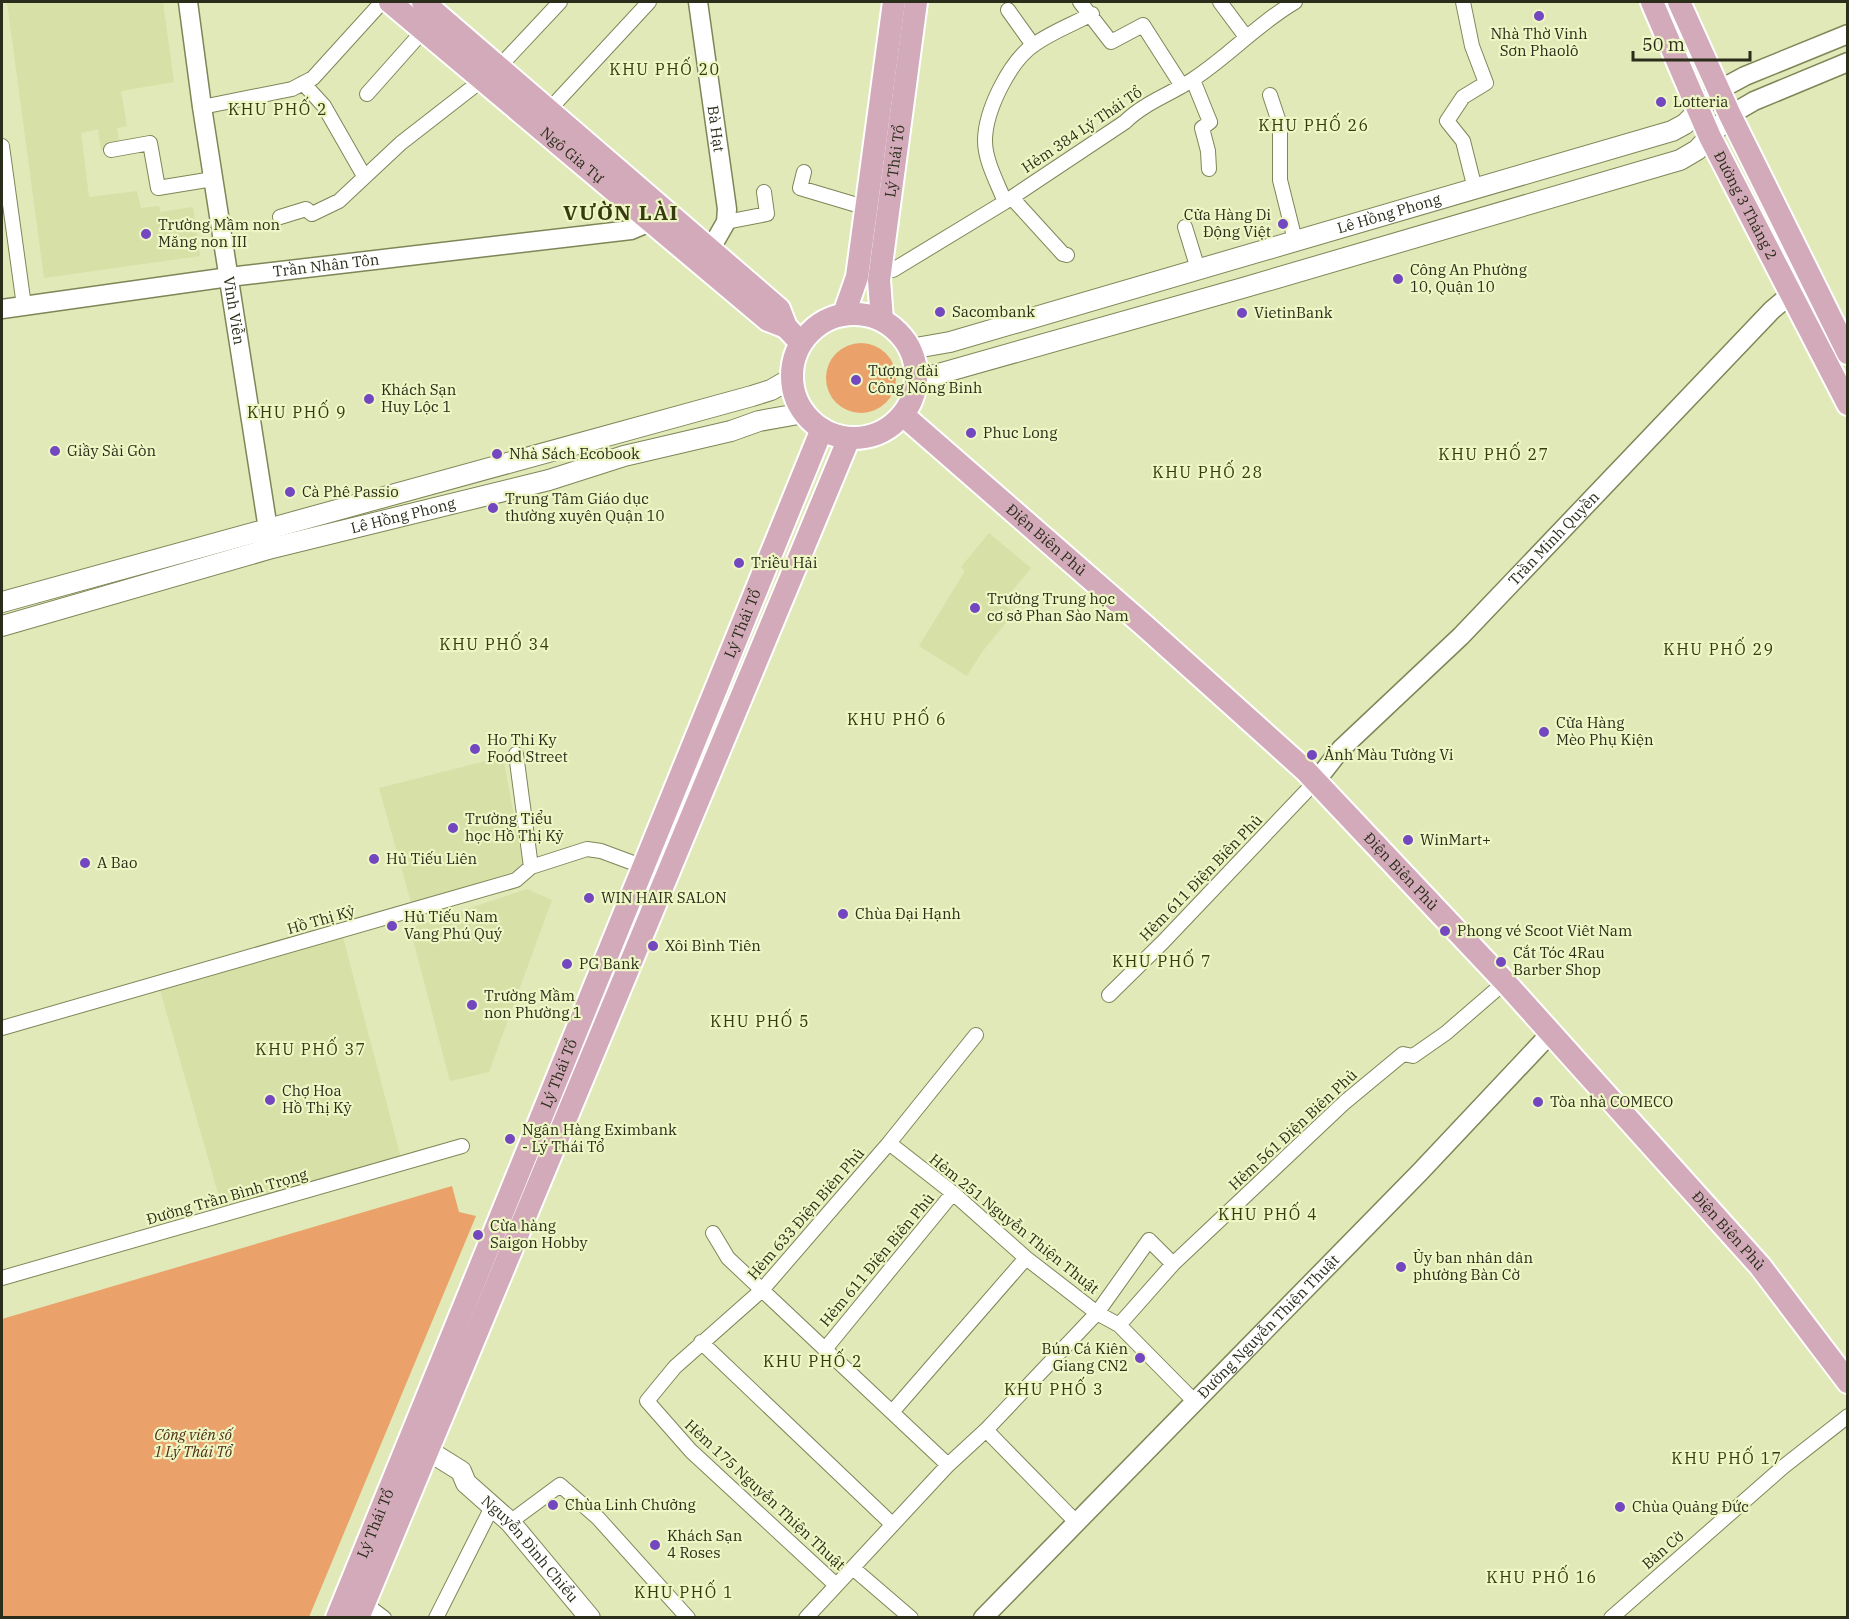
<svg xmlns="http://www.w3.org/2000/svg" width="1849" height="1619" viewBox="0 0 1849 1619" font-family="'IBM Plex Serif',serif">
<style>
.built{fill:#d6e0a7}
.green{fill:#eba16a}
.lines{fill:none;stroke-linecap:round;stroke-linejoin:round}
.minor-casing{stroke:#7e8658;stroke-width:16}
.tertiary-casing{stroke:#7e8658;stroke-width:21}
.secondary-casing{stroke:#7e8658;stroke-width:22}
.primary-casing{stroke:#fff;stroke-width:26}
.minor{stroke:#fff;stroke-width:14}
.tertiary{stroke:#fff;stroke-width:18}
.secondary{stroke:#fff;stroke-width:20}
.primary{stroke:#d3aab9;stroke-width:22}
.poi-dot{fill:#7347bf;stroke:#edf6c4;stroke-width:2}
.labels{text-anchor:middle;stroke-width:4.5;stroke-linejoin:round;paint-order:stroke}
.poi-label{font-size:15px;fill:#2a2d1a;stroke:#edf6c4;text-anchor:start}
.street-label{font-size:15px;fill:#2a2d1a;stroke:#edf6c4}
.park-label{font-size:15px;font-style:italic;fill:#4f2d13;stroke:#edf6c4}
.neighbourhood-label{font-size:16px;letter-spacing:1.5px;fill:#353b0e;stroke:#edf6c4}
.district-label{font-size:21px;font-weight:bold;letter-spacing:1.5px;fill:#353b0e;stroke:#edf6c4}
</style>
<rect width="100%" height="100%" fill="#e0e9b7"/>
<path class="built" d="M7,2H163L174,82L121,91L127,126L117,128L120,146L101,150L98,129L81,133L89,197L137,191L141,208L159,206L160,212L193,207L200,256L44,278Z
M989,533L1031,568L1002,603L1014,613L982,652L967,676L919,646L965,571L961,567Z
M494,759L504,763L524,868L412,906L379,788Z
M527,889L552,900L489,1072L450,1081L410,928Z
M343,937L401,1158L222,1207L160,990Z"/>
<path class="green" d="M826 378a35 35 0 1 1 70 0a35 35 0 1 1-70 0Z
M452,1186L459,1212L476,1216L309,1617H2V1319Z"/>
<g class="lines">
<g class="minor-casing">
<path id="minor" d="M1080,2L1111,42L1143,25L1182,86
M1220,2L1246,37
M1463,2L1472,46L1486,83L1463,97L1447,121L1463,141L1475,189
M1008,10L1033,45
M499,67L560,2
M1193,80L1210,122L1202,128L1208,151L1209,169
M303,83L324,106L364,176
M367,94L423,31
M1270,95L1280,125V180L1295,240
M202,107L292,89L313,78L382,2
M549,110L649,2
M2,146L24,306
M111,150L150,143L158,188L213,179
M804,172L800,188L867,208
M1012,198L1063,254L1067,255
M1005,202C998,184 985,161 985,141C985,111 1010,60 1035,44C1052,32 1073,24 1092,14
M280,217L306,209L312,214L339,201L401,143L482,80
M726,222L767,214L764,192
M1185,227L1198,269
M880,270H893L1005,202L1125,122C1144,103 1169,95 1192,80C1228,57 1257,24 1295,2
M516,754L531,867
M1109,995L1163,942L1316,781
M2,1028L516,880L531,867L587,849L601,851L644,867
M889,1143L953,1193L1026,1258L1097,1313L1119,1325L1196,1403
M713,1233L728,1258L948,1465
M2,1278L462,1146
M1119,1325L1173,1264L1345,1102L1403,1054L1413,1056L1446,1033L1505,982
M701,1342L892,1524
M826,1348L953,1193
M893,1411L1026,1258
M986,1430L1077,1523
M510,1522L560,1485L598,1518L688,1618
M854,1569L911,1618
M836,1585L691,1451L647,1401L675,1367L762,1290L889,1143L976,1035
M364,1603L384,1618
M436,1618L493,1505
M806,1618L948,1465L986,1430L1097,1313L1149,1240L1173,1264
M1611,1618L1783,1467L1848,1416"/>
</g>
<g class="tertiary-casing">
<g id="tertiary">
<path id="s1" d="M188,2L202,107L270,542"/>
<path id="s2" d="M698,2L727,209L726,222L710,250"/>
<path d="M1719,90L1745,76L1848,34"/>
<path d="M1730,115L1754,101L1848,62"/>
<path id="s3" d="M2,309L229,277L631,230L650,222"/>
<path id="s4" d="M1316,781L1341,749L1461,636L1772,310L1791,294"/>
<path id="s5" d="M983,1618L1420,1172L1550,1034"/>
</g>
</g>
<g class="secondary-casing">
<g id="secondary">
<path id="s6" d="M910,349L950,342L1672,131L1685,124L1719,90"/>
<path d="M917,380L1246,287L1680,160L1697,150L1730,115"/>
<path d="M2,602L752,396L771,390L792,378"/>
<path id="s7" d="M2,626L272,548L549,480L624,456L731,431L759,421L804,413"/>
<path id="s8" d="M416,1443L461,1471L466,1483L510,1522L590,1618"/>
</g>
</g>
<g class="primary-casing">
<g id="primary">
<path id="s9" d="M390,2L768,320L786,327"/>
<path d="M423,2L779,309L786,327L801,343"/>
<path id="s10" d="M1652,2L1710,137L1848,404"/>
<path d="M1679,2L1730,115L1848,353"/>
<circle cx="854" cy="376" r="62"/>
<path d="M844,314L857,277L894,2"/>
<path id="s11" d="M882,320L879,280L916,2"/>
<path id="s12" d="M903,415L1146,627L1305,770L1505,982L1760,1266L1848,1382"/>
<path id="s13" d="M337,1618L822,429"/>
<path d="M358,1618L849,438"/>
</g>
</g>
<use href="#minor" class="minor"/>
<use href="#tertiary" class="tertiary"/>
<use href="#secondary" class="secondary"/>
<use href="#primary" class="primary"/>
</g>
<g class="poi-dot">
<circle cx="1539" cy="16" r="6"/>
<circle cx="1661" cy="102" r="6"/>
<circle cx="1283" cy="224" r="6"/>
<circle cx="146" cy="234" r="6"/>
<circle cx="1398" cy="279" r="6"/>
<circle cx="940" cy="312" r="6"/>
<circle cx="1242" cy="313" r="6"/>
<circle cx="856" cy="380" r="6"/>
<circle cx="369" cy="399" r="6"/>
<circle cx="971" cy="433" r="6"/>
<circle cx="55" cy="451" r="6"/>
<circle cx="497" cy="454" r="6"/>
<circle cx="290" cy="492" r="6"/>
<circle cx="493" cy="508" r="6"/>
<circle cx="739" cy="563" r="6"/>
<circle cx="975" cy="608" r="6"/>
<circle cx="1544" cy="732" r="6"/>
<circle cx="475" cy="749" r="6"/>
<circle cx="1312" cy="755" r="6"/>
<circle cx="453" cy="828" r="6"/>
<circle cx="1408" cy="840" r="6"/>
<circle cx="374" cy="859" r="6"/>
<circle cx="85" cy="863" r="6"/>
<circle cx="589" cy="898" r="6"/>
<circle cx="843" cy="914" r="6"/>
<circle cx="392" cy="926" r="6"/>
<circle cx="1445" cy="931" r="6"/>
<circle cx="653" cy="946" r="6"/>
<circle cx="1501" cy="962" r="6"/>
<circle cx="567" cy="964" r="6"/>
<circle cx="472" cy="1005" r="6"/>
<circle cx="270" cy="1100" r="6"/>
<circle cx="1538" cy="1102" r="6"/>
<circle cx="510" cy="1139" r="6"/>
<circle cx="478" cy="1235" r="6"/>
<circle cx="1401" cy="1267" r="6"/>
<circle cx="1140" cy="1358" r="6"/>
<circle cx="553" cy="1505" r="6"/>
<circle cx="1620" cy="1507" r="6"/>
<circle cx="655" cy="1545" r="6"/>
</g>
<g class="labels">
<g class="poi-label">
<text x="1539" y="39" text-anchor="middle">Nhà Thờ Vinh<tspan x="1539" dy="17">Sơn Phaolô</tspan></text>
<text x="1673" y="107">Lotteria</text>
<text x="1271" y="220" text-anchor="end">Cửa Hàng Di<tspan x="1271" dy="17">Động Việt</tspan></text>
<text x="158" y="230">Trường Mầm non<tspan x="158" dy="17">Măng non III</tspan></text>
<text x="1410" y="275">Công An Phường<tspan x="1410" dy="17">10, Quận 10</tspan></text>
<text x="952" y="317">Sacombank</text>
<text x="1254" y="318">VietinBank</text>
<text x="868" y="376">Tượng đài<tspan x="868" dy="17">Công Nông Binh</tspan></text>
<text x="381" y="395">Khách Sạn<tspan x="381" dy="17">Huy Lộc 1</tspan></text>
<text x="983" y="438">Phuc Long</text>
<text x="67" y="456">Giầy Sài Gòn</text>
<text x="509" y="459">Nhà Sách Ecobook</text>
<text x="302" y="497">Cà Phê Passio</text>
<text x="505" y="504">Trung Tâm Giáo dục<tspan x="505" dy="17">thường xuyên Quận 10</tspan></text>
<text x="751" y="568">Triều Hải</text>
<text x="987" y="604">Trường Trung học<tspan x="987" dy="17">cơ sở Phan Sào Nam</tspan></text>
<text x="1556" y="728">Cửa Hàng<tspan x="1556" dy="17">Mèo Phụ Kiện</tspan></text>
<text x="487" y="745">Ho Thi Ky<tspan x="487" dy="17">Food Street</tspan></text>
<text x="1324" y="760">Ảnh Màu Tường Vi</text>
<text x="465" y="824">Trường Tiểu<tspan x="465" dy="17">học Hồ Thị Kỷ</tspan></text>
<text x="1420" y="845">WinMart+</text>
<text x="386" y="864">Hủ Tiếu Liên</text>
<text x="97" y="868">A Bao</text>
<text x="601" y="903">WIN HAIR SALON</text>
<text x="855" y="919">Chùa Đại Hạnh</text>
<text x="404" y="922">Hủ Tiếu Nam<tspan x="404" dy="17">Vang Phú Quý</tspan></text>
<text x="1457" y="936">Phong vé Scoot Viêt Nam</text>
<text x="665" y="951">Xôi Bình Tiên</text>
<text x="1513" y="958">Cắt Tóc 4Rau<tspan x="1513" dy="17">Barber Shop</tspan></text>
<text x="579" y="969">PG Bank</text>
<text x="484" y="1001">Trường Mầm<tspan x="484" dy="17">non Phường 1</tspan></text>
<text x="282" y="1096">Chợ Hoa<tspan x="282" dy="17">Hồ Thị Kỷ</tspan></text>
<text x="1550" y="1107">Tòa nhà COMECO</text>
<text x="522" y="1135">Ngân Hàng Eximbank<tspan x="522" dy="17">- Lý Thái Tổ</tspan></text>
<text x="490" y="1231">Cừa hàng<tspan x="490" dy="17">Saigon Hobby</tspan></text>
<text x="1413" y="1263">Ủy ban nhân dân<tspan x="1413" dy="17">phường Bàn Cờ</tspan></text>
<text x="1128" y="1354" text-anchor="end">Bún Cá Kiên<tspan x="1128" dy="17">Giang CN2</tspan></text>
<text x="565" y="1510">Chùa Linh Chưởng</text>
<text x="1632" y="1512">Chùa Quảng Đức</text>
<text x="667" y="1541">Khách Sạn<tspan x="667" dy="17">4 Roses</tspan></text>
</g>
<g class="street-label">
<text dy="5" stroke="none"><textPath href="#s2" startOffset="128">Bà Hạt</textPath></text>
<text transform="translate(1082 130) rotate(-34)" y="5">Hẻm 384 Lý Thái Tổ</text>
<text dy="5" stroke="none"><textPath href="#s9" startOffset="238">Ngô Gia Tự</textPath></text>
<text dy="5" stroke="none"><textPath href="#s11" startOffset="160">Lý Thái Tổ</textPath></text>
<text dy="5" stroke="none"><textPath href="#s10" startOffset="224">Đường 3 Tháng 2</textPath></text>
<text dy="5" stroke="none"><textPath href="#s6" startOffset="498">Lê Hồng Phong</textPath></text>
<text dy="5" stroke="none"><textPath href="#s3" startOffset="327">Trần Nhân Tôn</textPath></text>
<text dy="5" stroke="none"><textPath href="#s1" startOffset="312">Vĩnh Viễn</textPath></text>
<text dy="5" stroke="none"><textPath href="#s7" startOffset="416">Lê Hồng Phong</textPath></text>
<text dy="5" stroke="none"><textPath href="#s4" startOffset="340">Trần Minh Quyền</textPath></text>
<text dy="5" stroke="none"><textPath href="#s12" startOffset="190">Điện Biên Phủ</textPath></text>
<text dy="5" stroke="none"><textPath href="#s13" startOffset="1074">Lý Thái Tổ</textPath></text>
<text dy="5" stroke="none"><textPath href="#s12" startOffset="676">Điện Biên Phủ</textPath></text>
<text transform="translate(1201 878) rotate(-46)" y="5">Hẻm 611 Điện Biên Phủ</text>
<text transform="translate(321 920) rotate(-16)" y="5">Hồ Thị Kỷ</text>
<text dy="5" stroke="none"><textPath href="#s13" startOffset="588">Lý Thái Tổ</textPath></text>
<text transform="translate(1293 1130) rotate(-43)" y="5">Hẻm 561 Ðiện Biên Phủ</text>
<text transform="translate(227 1197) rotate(-16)" y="5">Đường Trần Bình Trọng</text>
<text transform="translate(806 1214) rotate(-49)" y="5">Hẻm 633 Ðiện Biên Phủ</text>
<text transform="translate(1014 1224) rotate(39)" y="5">Hẻm 251 Nguyễn Thiện Thuật</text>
<text dy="5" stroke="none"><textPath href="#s12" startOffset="1162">Điện Biên Phủ</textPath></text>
<text transform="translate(877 1260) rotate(-50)" y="5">Hẻm 611 Ðiện Biên Phủ</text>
<text dy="5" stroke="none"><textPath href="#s5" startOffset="408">Đường Nguyễn Thiện Thuật</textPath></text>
<text transform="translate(765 1495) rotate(43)" y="5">Hẻm 175 Nguyễn Thiện Thuật</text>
<text dy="5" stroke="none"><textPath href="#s13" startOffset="102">Lý Thái Tổ</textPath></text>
<text dy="5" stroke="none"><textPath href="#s8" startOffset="158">Nguyễn Đình Chiểu</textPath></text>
<text transform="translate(1663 1550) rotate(-41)" y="5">Bàn Cờ</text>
</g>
<g class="park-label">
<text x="193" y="1440">Công viên số<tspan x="193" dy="17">1 Lý Thái Tổ</tspan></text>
</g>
<g class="neighbourhood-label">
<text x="665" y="75">KHU PHỐ 20</text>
<text x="278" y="115">KHU PHỐ 2</text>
<text x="1314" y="131">KHU PHỐ 26</text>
<text x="297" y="418">KHU PHỐ 9</text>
<text x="1494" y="460">KHU PHỐ 27</text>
<text x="1208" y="478">KHU PHỐ 28</text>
<text x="495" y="650">KHU PHỐ 34</text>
<text x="1719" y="655">KHU PHỐ 29</text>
<text x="897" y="725">KHU PHỐ 6</text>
<text x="1162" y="967">KHU PHỐ 7</text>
<text x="760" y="1027">KHU PHỐ 5</text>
<text x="311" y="1055">KHU PHỐ 37</text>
<text x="1268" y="1220">KHU PHỐ 4</text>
<text x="813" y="1367">KHU PHỐ 2</text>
<text x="1054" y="1395">KHU PHỐ 3</text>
<text x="1727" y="1464">KHU PHỐ 17</text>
<text x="1542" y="1583">KHU PHỐ 16</text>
<text x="684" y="1598">KHU PHỐ 1</text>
</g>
<g class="district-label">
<text x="621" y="220">VƯỜN LÀI</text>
</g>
</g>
<rect width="1849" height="1619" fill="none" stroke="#2a2d1a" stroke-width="6"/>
<path d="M1633 51v9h117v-9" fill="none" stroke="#2a2d1a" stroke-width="3"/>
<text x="1642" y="51" font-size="18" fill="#2a2d1a" stroke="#edf6c4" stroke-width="4.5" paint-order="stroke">50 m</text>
</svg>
